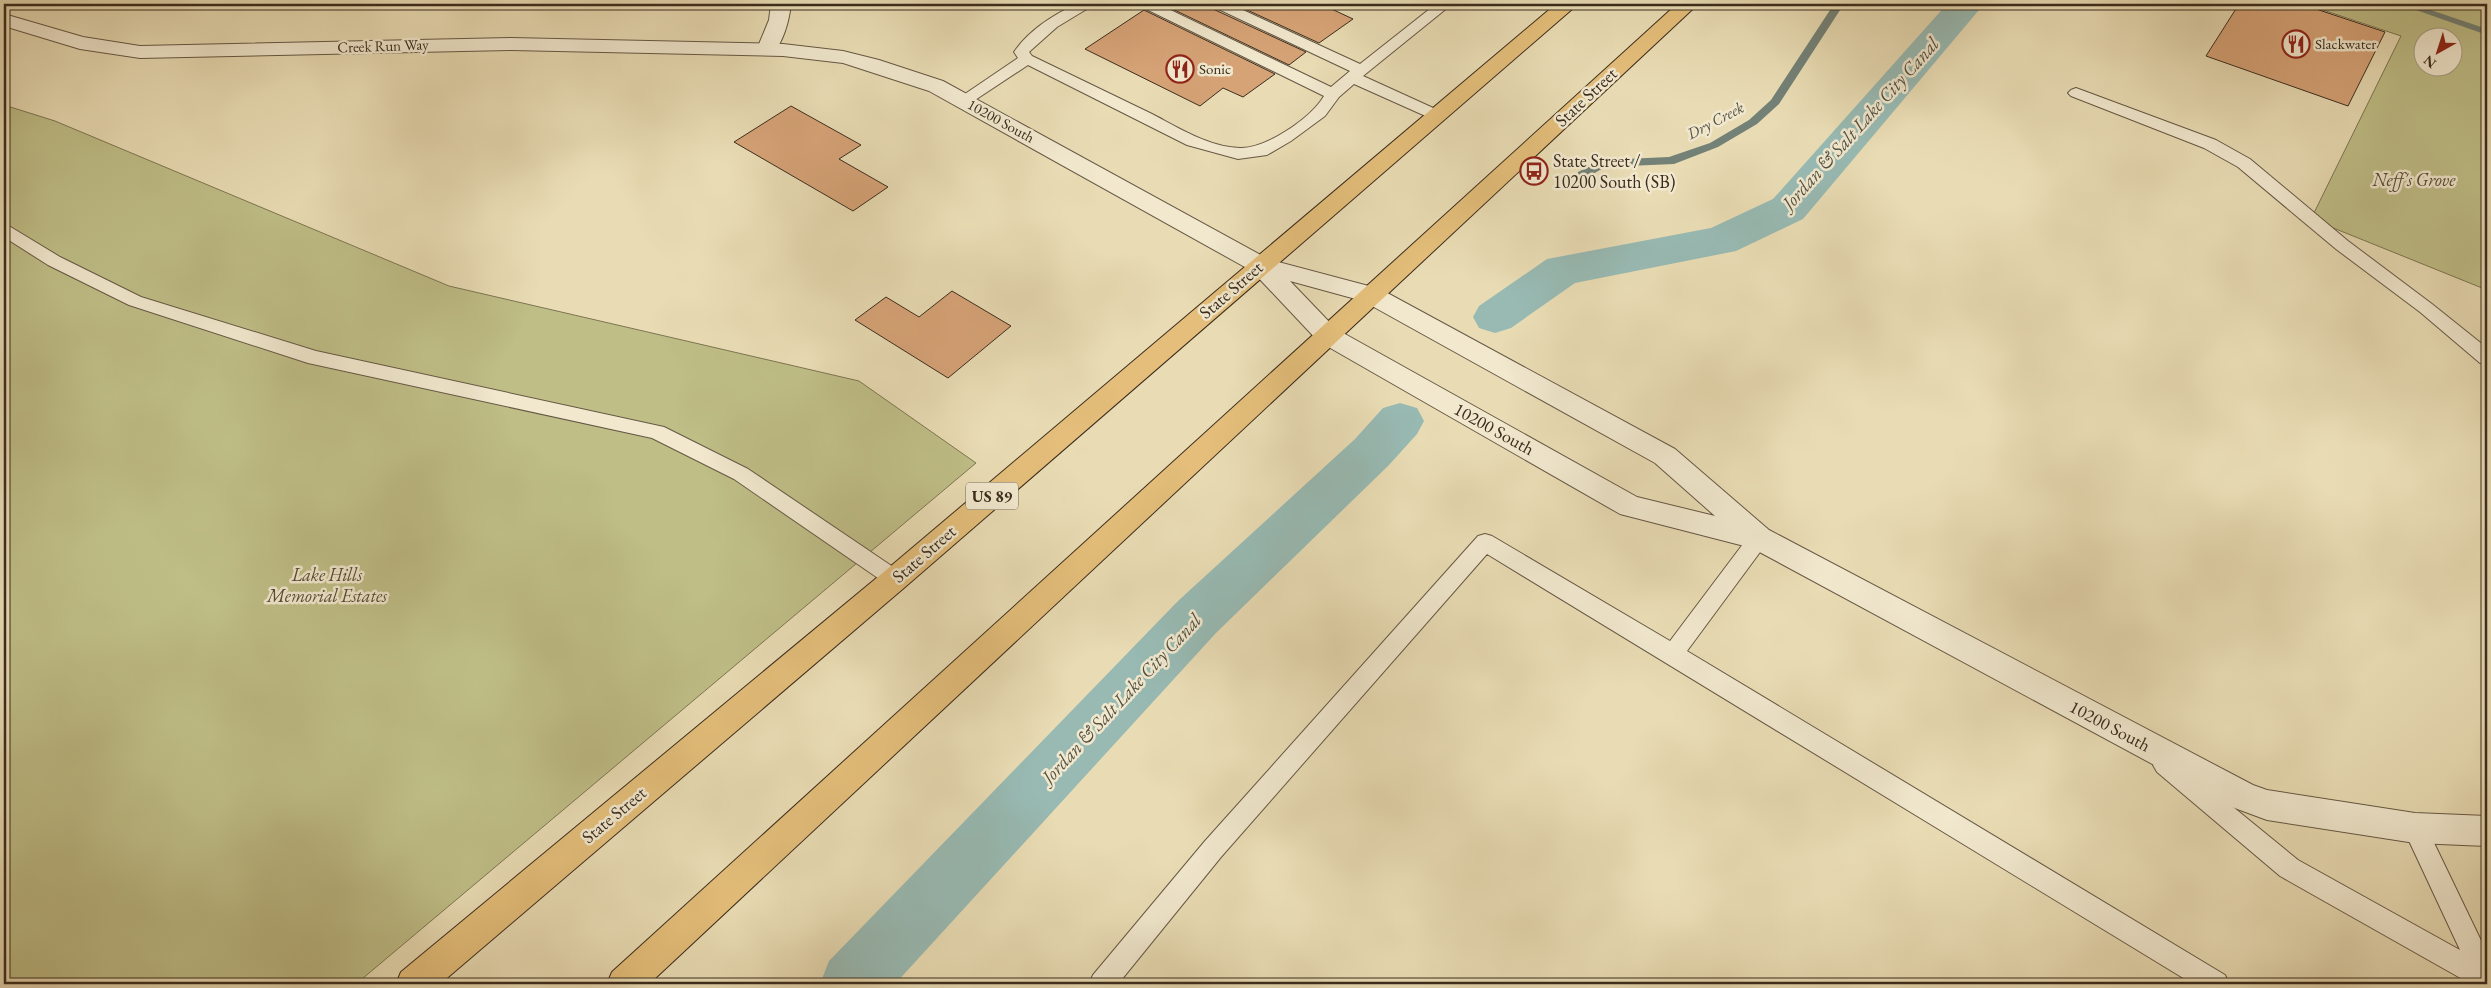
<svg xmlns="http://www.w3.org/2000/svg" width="2491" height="988" viewBox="0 0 2491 988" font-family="'EB Garamond',serif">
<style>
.green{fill:#bfbe87;stroke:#7d7552;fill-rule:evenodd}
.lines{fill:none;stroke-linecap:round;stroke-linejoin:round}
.stream{fill:#738177;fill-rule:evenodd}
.canal{fill:#98bab3;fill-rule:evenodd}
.building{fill:#d6a377;stroke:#3b2c1e}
.service-casing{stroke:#665844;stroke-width:2}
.minor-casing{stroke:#665844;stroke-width:2}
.tertiary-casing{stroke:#665844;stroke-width:2}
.primary-casing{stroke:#3b2c1e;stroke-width:2}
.service{fill:#f1e8ce;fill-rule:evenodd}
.minor{fill:#f1e8ce;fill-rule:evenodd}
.tertiary{fill:#f1e8ce;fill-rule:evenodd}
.primary{fill:#e4be7a;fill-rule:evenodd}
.labels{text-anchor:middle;stroke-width:5;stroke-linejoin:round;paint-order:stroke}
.far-poi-label{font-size:15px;fill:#3b2c1e;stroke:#f1e8ce;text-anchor:start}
.far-street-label{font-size:15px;fill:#3b2c1e;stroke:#f1e8ce}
.far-water-label{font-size:16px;font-style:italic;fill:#525043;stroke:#f1e8ce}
.shield{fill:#f1e8ce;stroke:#726453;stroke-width:1}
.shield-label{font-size:16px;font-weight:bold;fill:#3b2c1e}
.street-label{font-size:18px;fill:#3b2c1e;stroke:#f1e8ce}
.poi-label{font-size:18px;fill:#3b2c1e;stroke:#f1e8ce;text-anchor:start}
.park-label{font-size:18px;font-style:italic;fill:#554933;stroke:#f1e8ce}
.water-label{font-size:19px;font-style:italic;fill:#525043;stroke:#f1e8ce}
</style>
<rect width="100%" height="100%" fill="#e9dcb4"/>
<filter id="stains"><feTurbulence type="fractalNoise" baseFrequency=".004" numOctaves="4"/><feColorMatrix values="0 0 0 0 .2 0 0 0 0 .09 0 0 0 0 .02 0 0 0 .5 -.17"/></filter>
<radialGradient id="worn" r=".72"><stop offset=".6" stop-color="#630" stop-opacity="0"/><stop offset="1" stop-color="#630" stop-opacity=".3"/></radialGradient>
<path class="green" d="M2305,4H2487V290L2311,219L2401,36ZM2424,38H2454V68H2424Z
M4,105L55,121L449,286L859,381L976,463L356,984H4Z"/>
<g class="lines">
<path class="stream" d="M690,4H704L705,5L700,8Z
M1834,4H1844L1779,104L1757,124L1718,147L1674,164L1605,167L1586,178H1578V172L1603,160L1669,157L1710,143L1749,120L1771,100Z
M2399,4H2413L2487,29V35Z
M1400,416L1407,421L1405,425L1377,456L1202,621L864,984H843L846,978L1192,613L1367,448L1395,417Z"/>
<path class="canal" d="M1947,4H1984L1803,219L1736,251L1575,283L1511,328L1495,333L1479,328L1473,317L1479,306L1547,259L1711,228L1773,199Z
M1400,403L1417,408L1424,421L1417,434L1389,465L1216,633L895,984H820L829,961L1178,601L1355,439L1383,408Z"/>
</g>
<path class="building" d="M1162,4H1210L1213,9L1306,52L1289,65Z
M1234,4H1321L1353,19L1319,43Z
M2239,4H2301L2385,32L2348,106L2206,56Z
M1144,10L1275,74L1243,97L1223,88L1200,106L1085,49Z
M791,106L861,145L839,159L888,187L853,211L734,142Z
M952,291L1011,326L948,378L855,320L886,297L919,317Z"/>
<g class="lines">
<g class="service-casing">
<path id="service" d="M1077,4H1095L1057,27L1029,52L1032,56C1072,75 1112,95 1152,114C1179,128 1209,147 1240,148C1266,149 1311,118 1324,96L1142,7L1140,4H1158L1331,87L1350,71L1214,7L1212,4H1230L1360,64L1436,4H1452L1363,76L1442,112L1444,115L1442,118H1430L1354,84L1339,97L1325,116L1291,141L1267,155L1238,159L1187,145L1028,65L969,104H959L956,101L959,98L1018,58L1014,52C1029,30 1053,15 1077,4Z
M2076,88L2216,140L2250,159L2348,241L2432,304L2487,348V365L2480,363L2420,312L2336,249L2238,167L2204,148L2071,96L2068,93L2071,90Z
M4,223L60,257L141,297L316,351L664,427L748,469L902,573L905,579L902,585L895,588L888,585L734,479L652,438L308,363L129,305L48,265L4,237Z
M1759,530L1766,532L1769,538L1766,544L1687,651L2225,975L2229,984H2193L1487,554L1221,857L1118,984H1089L1093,975L1205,841L1478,536L1485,534L1492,536L1670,641L1752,532Z
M2165,755L2173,758L2298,860L2460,950L2403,828L2407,820L2415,817L2423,820L2487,953V984H2471L2280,876L2157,772L2153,765L2157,758Z"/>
</g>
<g class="minor-casing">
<path id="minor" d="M771,4H791C789,21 784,39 774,53L767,55L760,53L757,49L769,20Z
M1260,257L1380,289L1675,449L1769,530L2253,785L2267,790L2415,813L2487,816V846L2415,843L2267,820L2232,807L1752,548L1620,514L1318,341L1252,271L1248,265L1252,259ZM1290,281L1363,301L1655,463L1715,516L1637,497L1336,329Z"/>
</g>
<g class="tertiary-casing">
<path id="tertiary" d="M4,14L83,37L140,46L511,38L783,44L843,51L879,60L943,81L1268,259L1272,265L1268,271L1260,273L1252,271L929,91L843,63L783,56L511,50L140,58L80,49L4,26Z"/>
</g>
<g class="primary-casing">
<path id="primary" d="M1556,4H1578L905,587L440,984H396L401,972L885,571Z
M1677,4H1698L649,984H607L612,972Z"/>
</g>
<use href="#service" class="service"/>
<use href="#minor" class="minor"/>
<use href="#tertiary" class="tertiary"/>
<use href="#primary" class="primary"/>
</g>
<defs>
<g id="restaurant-ring" transform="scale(1.4375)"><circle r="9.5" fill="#f1e8ce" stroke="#8f2418" stroke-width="1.5"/><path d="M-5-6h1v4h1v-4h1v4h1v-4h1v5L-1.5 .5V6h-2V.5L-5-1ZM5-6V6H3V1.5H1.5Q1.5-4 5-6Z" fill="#8f2418"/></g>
<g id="bus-ring" transform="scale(1.4375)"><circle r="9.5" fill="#f1e8ce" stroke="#8f2418" stroke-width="1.5"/><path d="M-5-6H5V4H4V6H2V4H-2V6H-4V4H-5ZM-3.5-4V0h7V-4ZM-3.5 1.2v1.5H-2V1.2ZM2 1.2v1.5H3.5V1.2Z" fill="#8f2418"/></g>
</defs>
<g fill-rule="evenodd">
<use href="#restaurant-ring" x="2296" y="44"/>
<use href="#restaurant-ring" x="1180" y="69"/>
<use href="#bus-ring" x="1534" y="171"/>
</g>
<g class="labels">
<g class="far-poi-label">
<text x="2315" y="49">Slackwater</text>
<text x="1199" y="74">Sonic</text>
</g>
<g class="far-street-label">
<text transform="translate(383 46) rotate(-2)" y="5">Creek Run Way</text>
<text transform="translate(1001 121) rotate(29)" y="5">10200 South</text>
</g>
<g class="far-water-label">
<text transform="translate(1715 120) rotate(-28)" y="6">Dry Creek</text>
</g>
<rect class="shield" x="966" y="482.5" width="52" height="27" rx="4"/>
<g class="shield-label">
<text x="992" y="502">US 89</text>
</g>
<g class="street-label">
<text transform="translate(1586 97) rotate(-43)" y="6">State Street</text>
<text transform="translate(1231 290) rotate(-41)" y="6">State Street</text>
<text transform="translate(1494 429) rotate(29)" y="6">10200 South</text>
<text transform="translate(924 554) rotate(-41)" y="6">State Street</text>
<text transform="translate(2110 726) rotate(28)" y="6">10200 South</text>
<text transform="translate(614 815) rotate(-40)" y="6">State Street</text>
</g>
<g class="poi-label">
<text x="1553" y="167">State Street /<tspan x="1553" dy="21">10200 South (SB)</tspan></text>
</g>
<g class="park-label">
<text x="2414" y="186">Neff's Grove</text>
<text x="327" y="581">Lake Hills<tspan x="327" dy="21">Memorial Estates</tspan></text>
</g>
<g class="water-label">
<text transform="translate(1860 123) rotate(-48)" y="7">Jordan &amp; Salt Lake City Canal</text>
<text transform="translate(1121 698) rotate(-47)" y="7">Jordan &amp; Salt Lake City Canal</text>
</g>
</g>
<rect width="2491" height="988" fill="none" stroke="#e9dcb4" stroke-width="20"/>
<rect x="5" y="5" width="2481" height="978" fill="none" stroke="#3b2c1e" stroke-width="2.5"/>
<rect x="10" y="10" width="2471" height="968" fill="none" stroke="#3b2c1e"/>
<g transform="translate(2438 52) rotate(219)"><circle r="24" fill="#f1e8ce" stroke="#a89d88"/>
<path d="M0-4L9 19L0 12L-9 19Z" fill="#8f2418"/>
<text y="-8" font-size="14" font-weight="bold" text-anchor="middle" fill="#3b2c1e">N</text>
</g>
<rect width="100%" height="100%" filter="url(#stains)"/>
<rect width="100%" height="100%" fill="url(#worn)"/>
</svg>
